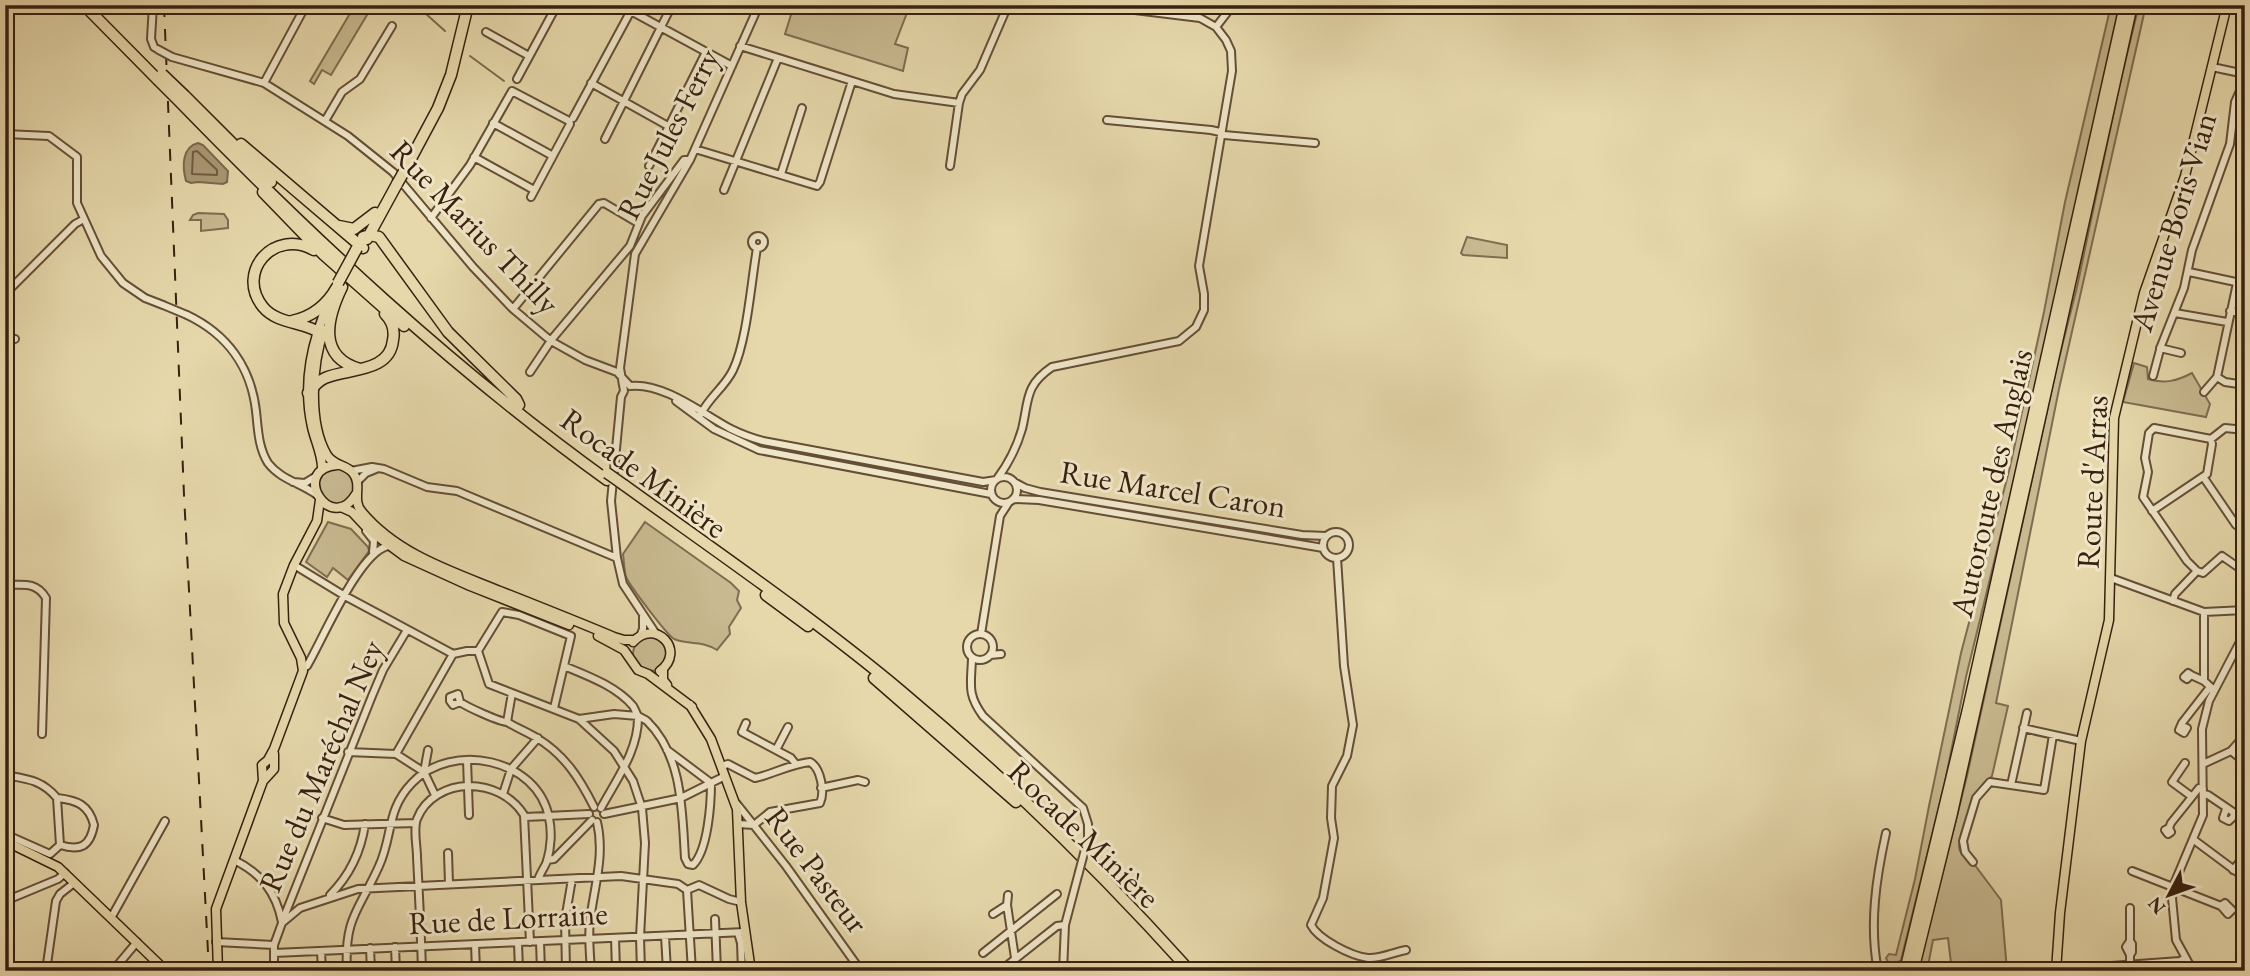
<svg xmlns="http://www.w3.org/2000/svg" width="2250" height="976" viewBox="0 0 2250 976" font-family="'EB Garamond',serif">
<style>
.green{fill:#c8b990;stroke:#806c50;stroke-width:2}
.water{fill:#ab9976;stroke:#7d694d;stroke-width:2}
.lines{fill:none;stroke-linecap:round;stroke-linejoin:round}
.shore{stroke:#725c42;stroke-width:2}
.stream{stroke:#7d694d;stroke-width:2}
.minor-casing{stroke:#644e36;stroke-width:10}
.major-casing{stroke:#38200f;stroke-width:11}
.highway-casing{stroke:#38200f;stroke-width:13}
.minor{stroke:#efe6c8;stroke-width:6}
.major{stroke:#e6d8ab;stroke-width:8}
.highway{stroke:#e6d8ab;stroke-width:10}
.rail{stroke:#38200f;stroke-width:2;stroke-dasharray:12 12;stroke-linecap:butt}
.minor-bridge-casing{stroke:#644e36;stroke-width:10;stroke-linecap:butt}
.highway-bridge-casing{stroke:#38200f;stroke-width:13;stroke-linecap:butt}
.minor-bridge{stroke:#efe6c8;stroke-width:6}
.highway-bridge{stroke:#e6d8ab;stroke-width:10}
.labels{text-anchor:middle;stroke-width:6;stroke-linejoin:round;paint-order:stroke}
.street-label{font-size:32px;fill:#38200f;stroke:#efe6c8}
</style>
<rect width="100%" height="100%" fill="#e6d8ab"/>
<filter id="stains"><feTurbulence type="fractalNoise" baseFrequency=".00286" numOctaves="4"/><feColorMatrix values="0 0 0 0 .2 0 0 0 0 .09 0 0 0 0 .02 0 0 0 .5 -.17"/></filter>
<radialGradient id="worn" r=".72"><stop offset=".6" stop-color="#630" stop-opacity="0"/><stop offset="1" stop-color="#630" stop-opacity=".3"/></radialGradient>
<path class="green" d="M355,5H373L331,75L322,70L314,84L310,81Z
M794,5H910L895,44L908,48L903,71L785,34Z
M2111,5H2121L2024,439L1966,677L1945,782L1901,960L1898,962L1901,964L1899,971H1879L1884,962H1888L1886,958L1889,954L1896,955L1915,879L1929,806L1961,653L2009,471L2044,312L2065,202Z
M2139,5H2146L2059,389L1996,703L2008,706L1992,776L1977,792L1972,802L1959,846L1960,851L1965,852L2001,900L2007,971H1952L1948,938L1933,940L1927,971H1918L1967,776L2056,370L2077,287L2119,87Z
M198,213L224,214L228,220V228L201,231V220H190L193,215Z
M1467,237L1507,245V258L1463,255L1461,253Z
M2134,363L2147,367L2148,379C2164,384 2177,381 2192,373L2210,404L2206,417L2123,402Z
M318 486a18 18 0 1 1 36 0a18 18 0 1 1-36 0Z
M328,522L351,529L368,547L369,551L348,580L333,568L327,577L306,562Z
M645,522L731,583L739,591L737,600L741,608L729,627L730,634L717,650C701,640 688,645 674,639C667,635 630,586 626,577C624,570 624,561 623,554Z
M633 654a17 17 0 1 1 34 0a17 17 0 1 1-34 0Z"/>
<path class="water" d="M198,143L203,145L228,171L227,182L223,184L198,182L191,183L186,181C182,166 182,147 198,143Z"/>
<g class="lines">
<path class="shore" d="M197,151L217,170V175L192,174L193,152Z"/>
<path class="stream" d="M416,5L445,31
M470,56L504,81"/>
<g class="minor-casing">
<path id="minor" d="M153,5L151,39L154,47L159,50
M631,11L732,66
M1216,27L1233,5
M486,32L529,56
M740,46L894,94L959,103
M172,57L264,83L348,136L393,172L473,267L513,309L551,341L585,360L617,372L630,386
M2212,67L2245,74
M517,79L557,5
M264,83L306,5
M591,83L668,126
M2234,112L2245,114
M573,118L634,5
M1107,120L1211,130L1220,132L1224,135L1315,143
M325,121L342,92L360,79L392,26
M493,123L553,156
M5,134L49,136L77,157V203L101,256L123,283L145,298L163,305
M605,139L672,5
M695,149L817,186L820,182L852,81
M474,157L534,190
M649,166L706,52
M950,166L959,103L962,94L980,70L1008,5
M781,174L802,108
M724,190L778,58
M431,218L470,165L512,91L569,121L570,124L531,197
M752 242a6 6 0 1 1 12 0a6 6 0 1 1-12 0Z
M2189,272L2245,284
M5,278L13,286
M5,294L75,224L84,219
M513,309L599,204L604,203L638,223
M2230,311L2245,314
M2175,313L2227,322
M187,315C227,334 251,367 256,411C258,428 258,447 268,463C281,480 301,483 317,495
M5,338L15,339
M2160,348L2181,353
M530,372L552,339L630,246L642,216L684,160H690
M2153,376L2161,346L2184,288L2192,250L2230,144L2235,102L2243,84
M2217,377L2225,382L2245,385
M630,386C663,382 703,414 731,429C741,434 752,438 763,441L983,482L996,480
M2204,392L2217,377L2237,283
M676,401L714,429L759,450L991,494
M701,414C709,397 725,387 733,370C747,341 751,283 757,248
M351,471L372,467L384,469L427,487L457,491L617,558
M991 490a13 13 0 1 1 26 0a13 13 0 1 1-26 0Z
M2204,478L2236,525L2245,527
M997,479C1008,464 1017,447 1022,429C1029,401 1024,386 1052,367L1179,341L1196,327L1204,310V294L1199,266L1232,71L1231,51L1226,40L1216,27L1200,18L1094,5
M293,482L305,483L318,475
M357,482L366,473L376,469
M1014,482L1025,488L1040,492L1302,535L1326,536
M1013,499L1039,500L1323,548
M2152,511L2207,474L2212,444L2211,439
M366,531L374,541L373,552
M1323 545a13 13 0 1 1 26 0a13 13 0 1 1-26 0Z
M1337,558L1344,666L1353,725L1347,756L1332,786L1331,818L1334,838L1323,898L1311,925C1318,939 1351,956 1368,958C1380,959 1394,952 1406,950
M294,565L345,596L453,654
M2197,571L2187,561L2143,497L2148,472L2145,458L2149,433L2154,428L2211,439L2225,428L2245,430
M2111,578L2204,612L2245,610
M5,585C22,585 36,581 46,598L42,734
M2173,601L2175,594L2197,571L2203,573L2222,556L2245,572
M2204,612V681L2214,690
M967 647a13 13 0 1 1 26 0a13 13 0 1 1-26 0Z
M656,634L623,584L617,558L611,501L621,397L624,391L620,368L635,254L690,160L759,5
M981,634L1000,516L1009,502
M640,636L643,629V616
M453,654L467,651H478
M990,655L1001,654
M972,659C971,685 967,694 983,716L1083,808L1088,824V838
M564,666C588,676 616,686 633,706C635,709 636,713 638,716C641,718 645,719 647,721C683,756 682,812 685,858L688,864L693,865C708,850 711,804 711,783L667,750
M303,668L307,666C323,639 359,552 388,546
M2191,675L2188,673L2184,677L2187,679L2191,675L2204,681
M512,693L507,722C517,728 527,732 537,738C565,755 580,779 594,807
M460,702L458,694L450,697V701L453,705L460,702C467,707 500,722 507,722
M554,708L571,636L519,615L502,612L478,651L489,684L579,719L614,751L633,781L642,808L645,843L640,937L641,971
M579,719L614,714L638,716C639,750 616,780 601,808
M746,723L742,732L791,758L795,763
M2182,726L2187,728L2184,733L2179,730L2182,723L2210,687
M2023,728L2081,741
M776,750L788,727
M2231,751L2245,735
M348,752L396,754L424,772L435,795
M396,754L453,654
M467,760L469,815
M2185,763L2172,782L2191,796
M2203,764L2231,751L2245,762
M721,766L728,764L755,778C774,774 790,764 810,762C821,768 825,792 820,803L770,812L754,825L738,824
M424,772L428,750
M5,775C28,779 42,780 57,798C77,800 89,805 94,825C90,847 80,851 60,845
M2011,785L2027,713
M821,788L858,780L865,782
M503,794L511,769L538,738
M2204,794L2208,795L2233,812L2234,816L2229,821L2223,818L2226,809
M737,804L786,866L861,971
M604,814L681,798L725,776
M525,817L589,814
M322,818L344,825L416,823
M2169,828L2165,830L2168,834L2171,832L2169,828L2171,823L2199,788L2203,789
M5,834L50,854L60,845L57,798
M2194,840L2237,872L2245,866
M448,853L449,884
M234,860C261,873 276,892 282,922
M547,860L554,859L592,820
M1973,862L1965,852L1963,841L1976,798L1990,782L2044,790L2053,735
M2233,870L2245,855
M2132,871L2221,906L2228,914L2232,910L2225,903L2221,906
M687,890L692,971
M687,890L699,885L729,899L741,902
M330,895C350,875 361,852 365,824
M1008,895L1007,905L1017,971
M5,901L58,879L65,873
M993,914L1007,905
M111,918L165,821
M715,919L717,971
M282,922L372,696L383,670L407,630
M5,929V933
M738,933L741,943L742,971
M665,936L667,971
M615,938L616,971
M540,941L541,971
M2130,941V908
M216,942L274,945
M518,942L519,971
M475,944L476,971
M395,947L396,971
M370,948L371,971
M321,951L322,971
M274,953L745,932
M983,953L1057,894
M2130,955L2126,947L2130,941L2132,944V952L2130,955V966
M2056,970L2180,961L2185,958
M46,971L56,901L60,894L74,883
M106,971L116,967L137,942
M274,971V945L282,923L300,908L358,889L621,876L678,884L687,890
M347,971C344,917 359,911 379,866C393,836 386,810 412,783C451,741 538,758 549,818C552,831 551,848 547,861C545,867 540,873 538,880
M422,971C421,933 419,895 417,857C417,845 413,829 417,819C425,798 447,786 469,786C491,786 512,796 524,815L530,942
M566,971L565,920L572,879
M591,971C590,954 588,937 590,921C594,887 605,856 597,822
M895,971L900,969L905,971
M1000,971L1057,926L1065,925
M1063,971L1065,925L1079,872
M1878,971C1869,926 1876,878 1886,833
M2193,971L2176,940L2172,898L2174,884L2203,815L2202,729L2209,701L2245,632"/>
</g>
<g class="major-casing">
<path id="major" d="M324,330C312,364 308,423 327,455C333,466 346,464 353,473C363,485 351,500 362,512C397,554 451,571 500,591C538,606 576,621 614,637L624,640H635
M337,465C289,469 331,536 356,494
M322,470C323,456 315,441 312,427C302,382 312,341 330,299
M341,507L352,512L369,530L404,556L470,586L569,625
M598,636L624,650L638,670L648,674L692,707
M633,642C655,617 687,651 660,671
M663,669V680L667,685
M690,705L711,739L737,809L741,902L751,971
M263,781L274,769V754
M5,841L58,867L166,971
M218,971L216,909L260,789L263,781L262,765L268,760L274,749L303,671L301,658L284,623L283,594L294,565L317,521L320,500
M2056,971L2060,913L2081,741L2109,620L2114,418L2144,293L2185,176L2227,5"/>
</g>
<g class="highway-casing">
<path id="highway" d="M84,5L158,80
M185,96L271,182
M181,103C313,239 453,369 607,480
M241,144L363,248
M406,168L438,108L451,75L468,5
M263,192L324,255L404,326
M339,226L354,229L375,213
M363,237L370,235L379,237L448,332L516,399L519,405
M367,239L397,184
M314,250C274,228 235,272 263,307C278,325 304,321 322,334
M342,287C327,318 317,357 360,369
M292,321C312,317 327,305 337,287
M308,393C313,387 318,381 325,378C348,368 390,373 393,340C395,330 392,321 385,314
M624,485C717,552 812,617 901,691C1004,777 1100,871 1190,971
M766,595L808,626
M874,678L1016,802
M1905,971L1968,709L2125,5
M1913,971L1952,813L2132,5"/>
</g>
<use href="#minor" class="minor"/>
<use href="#major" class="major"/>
<use href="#highway" class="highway"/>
<path class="rail" d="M164,5L184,495L209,971"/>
<g class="minor-bridge-casing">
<path id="minor-bridge" d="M159,50L172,57
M163,305L187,315
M1079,872L1088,838"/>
</g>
<g class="highway-bridge-casing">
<path id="highway-bridge" d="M162,74L185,96
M158,80L181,103
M397,184L406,168
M338,283L357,248
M607,473L624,485"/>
</g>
<use href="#minor-bridge" class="minor-bridge"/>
<use href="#highway-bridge" class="highway-bridge"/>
</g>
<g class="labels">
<g class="street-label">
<text transform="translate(668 134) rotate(-63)" y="11">Rue Jules Ferry</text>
<text transform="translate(2173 222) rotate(-73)" y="11">Avenue Boris Vian</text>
<text transform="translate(475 227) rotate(46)" y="11">Rue Marius Thilly</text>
<text transform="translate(644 473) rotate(36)" y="11">Rocade Minière</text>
<text transform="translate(2092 482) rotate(-87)" y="11">Route d'Arras</text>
<text transform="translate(1991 483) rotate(-77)" y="11">Autoroute des Anglais</text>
<text transform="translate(1173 489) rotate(9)" y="11">Rue Marcel Caron</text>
<text transform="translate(321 766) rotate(-67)" y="11">Rue du Maréchal Ney</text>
<text transform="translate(1084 834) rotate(44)" y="11">Rocade Minière</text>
<text transform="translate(817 870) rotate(53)" y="11">Rue Pasteur</text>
<text transform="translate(508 918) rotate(-3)" y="11">Rue de Lorraine</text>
</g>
</g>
<rect width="2250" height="976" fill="none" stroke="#e6d8ab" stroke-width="28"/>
<rect x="7" y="7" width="2236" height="962" fill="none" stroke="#38200f" stroke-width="3.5"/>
<rect x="14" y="14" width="2222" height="948" fill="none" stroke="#38200f" stroke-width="2"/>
<g transform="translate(2169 895) rotate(229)" stroke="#efe6c8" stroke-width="5" paint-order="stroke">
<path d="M0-5L12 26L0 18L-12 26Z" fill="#38200f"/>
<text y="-10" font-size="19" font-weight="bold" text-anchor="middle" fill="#38200f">N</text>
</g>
<rect width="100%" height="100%" filter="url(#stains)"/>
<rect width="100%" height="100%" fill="url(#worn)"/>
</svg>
